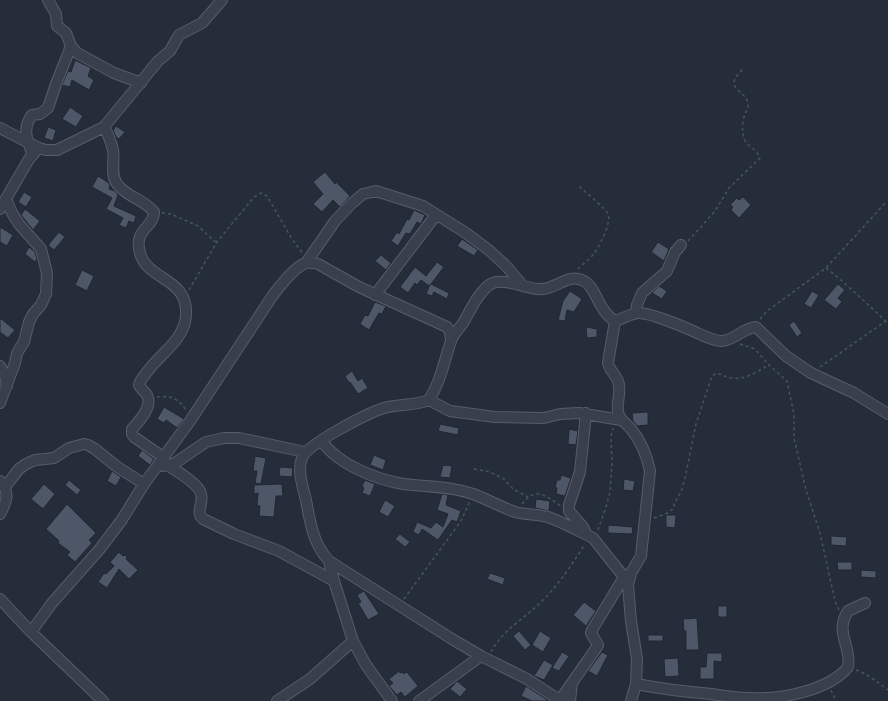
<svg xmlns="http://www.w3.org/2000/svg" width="888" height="701" viewBox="0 0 888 701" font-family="Barlow,sans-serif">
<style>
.building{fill:#4e5767;stroke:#202632}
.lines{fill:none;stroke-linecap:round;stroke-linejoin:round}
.minor-casing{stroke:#575d69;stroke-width:12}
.path{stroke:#455659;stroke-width:1.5;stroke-dasharray:3 3;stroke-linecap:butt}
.minor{stroke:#393f4c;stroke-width:10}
</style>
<rect width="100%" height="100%" fill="#252d3b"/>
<path class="building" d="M75,60L91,68L88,76L94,80L89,90L72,80L70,87L62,85L68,71L71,72Z
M70,107L83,116L76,127L62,119Z
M116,126L125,132L119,139L116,137L113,130Z
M48,127L56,130L53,141L44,138Z
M325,172L335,184L336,182L350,196L340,207L333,200L322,212L313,204L323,194L313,182Z
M98,176L109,183L110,186L109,189L115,191L118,195L114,206L136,216L134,223L129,221L126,228L119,225L123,218L106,209L112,198L92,187Z
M24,192L32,197L26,207L18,202Z
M743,197L751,205L739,218L731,210L733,207L730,205L737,198L739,200Z
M25,209L40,221L33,230L21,215Z
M414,210L425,215L421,224L417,222L410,234L406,233L398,246L391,241L397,232L399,234L407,219L409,220Z
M0,227L13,235L7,246L0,242Z
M59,232L65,237L54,250L48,245Z
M462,239L478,250L474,256L457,246Z
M658,242L669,249L664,261L651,252Z
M29,247L35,252L37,259L35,262L25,254Z
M381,255L391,263L386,270L375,261Z
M437,262L444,267L431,284L449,293L447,299L434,292L432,296L426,294L430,284L429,286L421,280L417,285L415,283L408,293L400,287L415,267L426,276Z
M82,270L94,276L87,291L75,285Z
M838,284L845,290L838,298L842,302L836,309L824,300Z
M659,286L667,291L662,299L652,293Z
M570,291L582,299L574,312L567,310L565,321L558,320L563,301Z
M812,291L819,295L811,308L804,304Z
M375,302L386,306L382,314L379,313L369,330L360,324L365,315L368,316Z
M0,318L15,330L8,338L0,332Z
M794,321L802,333L797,337L789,325Z
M586,327L597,329V337L587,338Z
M352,371L358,381L362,378L368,388L358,394L350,382L349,383L345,376Z
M164,407L184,419L177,428L166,420L164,423L157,419Z
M648,412V425L637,426L633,421L632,413Z
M440,424L459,428L458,435L438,431Z
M569,429L578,431L576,445L568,444Z
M142,450L154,459L150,465L138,456Z
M374,455L386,460L383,470L370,465Z
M255,456L266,458L261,484L255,483L257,471H253Z
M443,465L452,466L450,478L440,477Z
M280,467L293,468L292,477L279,476Z
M112,471L121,477L116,486L107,481Z
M561,475L571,478L565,496L556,494L557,488L555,487L557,480H560Z
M624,479L635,481L633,491L623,490Z
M69,480L81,490L77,495L65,485Z
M365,480L375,484L370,496L362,493L364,488L362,486Z
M44,484L55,494L43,509L31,499Z
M282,484L283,496H276L274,517L259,516L260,506H257L258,493L254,494V485Z
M442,494L448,495L446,505L461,511L457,522L452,520L438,540L422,529L419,535L413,532L417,522L431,528L436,522L443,527L448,514L437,510Z
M536,499L550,501L549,511L535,508Z
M385,500L395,506L388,517L379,512Z
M67,504L96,533L89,540L92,543L75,562L67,555L70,552L58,543L59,541L46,529Z
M666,515H676L675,528L666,527Z
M608,525L633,527L632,534L608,533Z
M400,534L410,542L405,547L395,539Z
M831,536L847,537L846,546L831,545Z
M119,552L123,556L125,555L127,557L126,559L138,570L129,579L119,569L107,588L98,582L104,573L106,574L114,566L110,562Z
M837,562H852V570H838Z
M861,570L876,571V578L861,577Z
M490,573L505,578L503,585L487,579Z
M364,591L379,614L368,620L358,603L361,602L357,595Z
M584,602L596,611L586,626L573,615Z
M718,606H727V617H718Z
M697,618L699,650H686V631H684L683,619Z
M519,631L531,645L525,650L513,636Z
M540,631L551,638L543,652L532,645Z
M648,635H663V641H648Z
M562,652L569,656L559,671L552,668Z
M602,652L608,655L597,676L588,671Z
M707,653H722V662L714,661V679H700V667H706Z
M678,658L679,676L665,677L664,659Z
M544,660L553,665L544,680L534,676Z
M399,671L400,673L402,672L404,674L407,672L418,686L405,697L401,692L397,695L389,686L393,683L389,679Z
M457,681L467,689L460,697L450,689Z
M526,686L549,701H532L521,696Z"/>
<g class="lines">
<g class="minor-casing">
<path id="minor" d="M48,0L56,14L57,26L66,33L71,46L77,53L114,73L141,83
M104,127C108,134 111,142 113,150C115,162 110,174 117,184C126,197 144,199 154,212C154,228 133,229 140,253C147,281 189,277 186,316C184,340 160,354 147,372C144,376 140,380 139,385C141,389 144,391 147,395C153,407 139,421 132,429V434L134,437L163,457
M0,128L39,148L46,150H57L104,127L158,61L170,51L179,35L202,23L222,0
M32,153C27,140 22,128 32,115L40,114L48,108L56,84L71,46
M0,209L29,159L37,150
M306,263L335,221L351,204L363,194L376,191L423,206L466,233L490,251L507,267L522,285
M375,295L436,215
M636,313L637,305L642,293L667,271L675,252L681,245
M615,321L608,363C610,372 618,376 619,385C621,395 615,406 619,415C621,421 627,424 631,429C641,441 647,456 650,471L641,556L631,573L628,585L631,621L637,659L636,684L631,701
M0,366L5,376L7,386
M429,400L450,411L495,417L544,418L560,414L579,413L621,420
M0,403L15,363L17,353L24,342L29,322L33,314L41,305L46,294L47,273L41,249L19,224L12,213L6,199
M322,441C337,464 377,480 404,484C427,487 450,486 473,494C487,499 501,507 515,512C526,515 537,514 548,517C562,522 575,529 587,535L593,538L624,577L628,585
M161,461C171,468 194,480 200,491C206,502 194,512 203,519L234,534L279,551L334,581
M163,466L175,463L206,442L224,438H239L305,452
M0,481C10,492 7,502 0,514
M5,487L19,469L26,464L35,460L54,458L69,448L84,444L88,445L95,449L116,466L144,484
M586,533L583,527L569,511V505L580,472L586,413
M329,561L334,581L353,641L366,665L392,701
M0,599L31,632L103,701
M31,632L52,603L99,550L121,521L144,484L190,421L273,295C280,286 294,267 306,263C310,262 314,263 318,264L359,287L447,327L450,332L451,340
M636,684C662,689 686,692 712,694C724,696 736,698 749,698C778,700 829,691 848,667C852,646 834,633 848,611L865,603
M560,700L597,647L598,645L591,633L592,630L624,577L628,575
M277,701L310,679L353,641
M419,701L481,656
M561,701L527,679L481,656L452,639L329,561C313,544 310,522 306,500C303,488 297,470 302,458C307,444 368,413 384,408C399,404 414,406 429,400C441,381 444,361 451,341C453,334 459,329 463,323C469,313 474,301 482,292C486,287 490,283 496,282C511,280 524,288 538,289C555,291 568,272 584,281C596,287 598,311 615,321C622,319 630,314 638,313C648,312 682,326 693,331C702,335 712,341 722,341C735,340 743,328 756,327L786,356L811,373L854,393L888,414
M570,701L572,683"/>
</g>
<path class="path" d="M162,213L171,214L198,226L214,241L217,242
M688,241L701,227L715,211L729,188L760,158C758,150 748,147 744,139C742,132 742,121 745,114C746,111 748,109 748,105C749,94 730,90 735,79C736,76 740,72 743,69
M826,268C848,285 867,304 888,323
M578,269C583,264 589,259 594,254C599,247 612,222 608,214C604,207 586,193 579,186
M189,290L217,242L254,197L261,193L267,196L292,239L303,254
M760,319L767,311L826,268L886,202
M740,344L755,349L769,365L787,381L794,415V438L806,490L820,533L835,601L839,610
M820,367L886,321
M157,397C170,395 179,399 186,410
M474,469L490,472L504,479L513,489L528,497
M522,504C536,486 546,496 561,506
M654,518L668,513L674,508V504L681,492L685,478L696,424L712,376L717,373C723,375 727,378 733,378C746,380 758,371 769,365
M598,530L606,507L610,492L612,463L611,437L613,428
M404,599L461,521L470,501
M491,652C502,631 522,620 538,605C557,587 571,566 585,544
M856,670C868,674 877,682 888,690
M831,690L836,701"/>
<use href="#minor" class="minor"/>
</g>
</svg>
